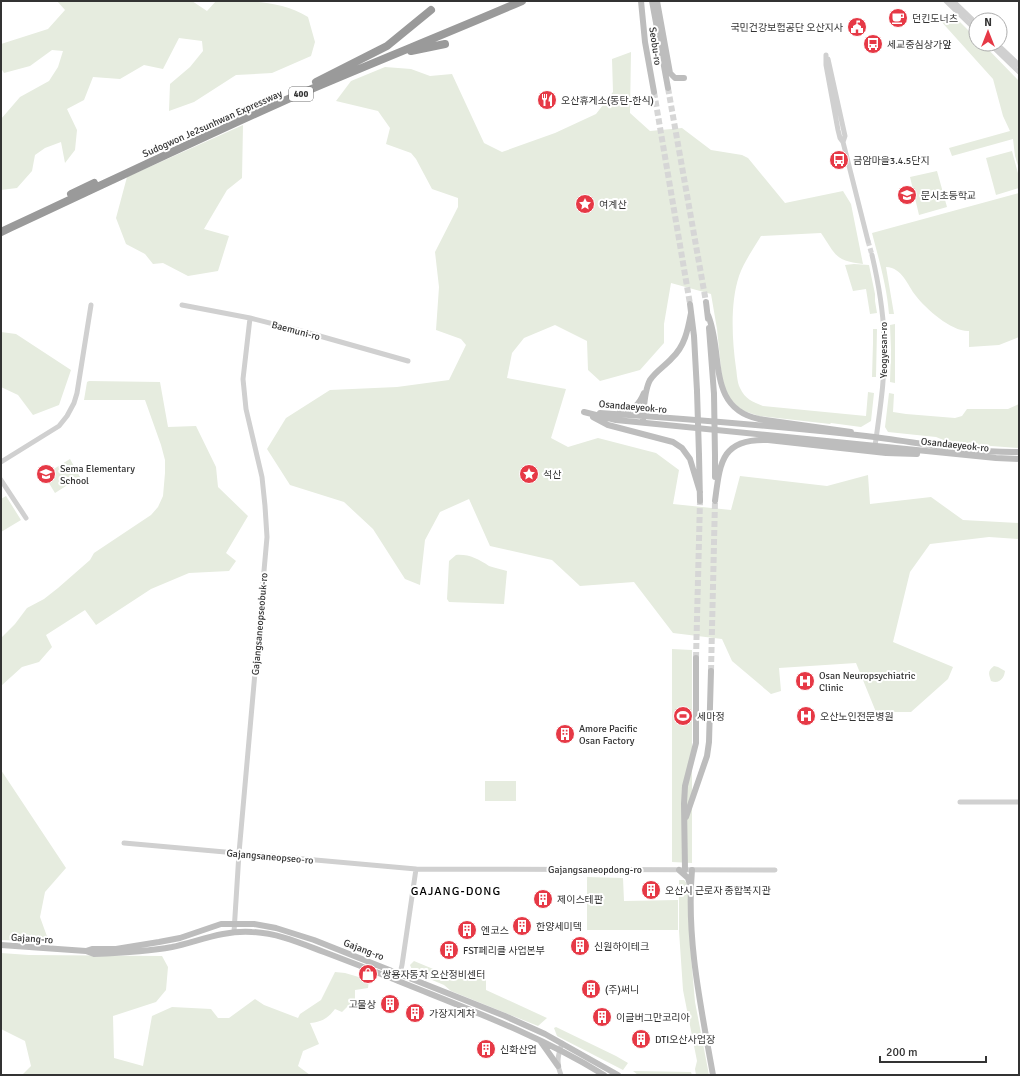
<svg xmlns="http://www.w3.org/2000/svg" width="1020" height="1076" viewBox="0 0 1020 1076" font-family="Signika,'Noto Sans KR',sans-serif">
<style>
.green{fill:#e6ecdf}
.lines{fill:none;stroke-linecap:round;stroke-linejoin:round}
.tertiary-tunnel{stroke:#d6d6d6;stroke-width:5;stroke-dasharray:5 2.5;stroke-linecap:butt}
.secondary-tunnel{stroke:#d6d6d6;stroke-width:6;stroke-dasharray:6 3;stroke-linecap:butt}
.tertiary{stroke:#d0d0d0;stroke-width:5}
.secondary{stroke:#bdbdbd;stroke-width:6}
.motorway{stroke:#9a9a9a;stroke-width:8}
.secondary-bridge{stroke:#bdbdbd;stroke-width:6}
.labels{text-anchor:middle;stroke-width:4;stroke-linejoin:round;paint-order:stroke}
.shield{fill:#fff;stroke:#707070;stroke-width:1}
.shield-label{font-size:9px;font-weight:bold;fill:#333}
.poi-label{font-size:10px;fill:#333;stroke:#fff;text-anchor:start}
.street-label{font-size:10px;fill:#333;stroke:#fff}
.quarter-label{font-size:12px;letter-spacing:1px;fill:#000;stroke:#fff}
</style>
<rect width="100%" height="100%" fill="#fff"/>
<path class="green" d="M57,1H192L207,11L216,1C248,1 281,0 308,17L315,42L311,56L272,73L236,75L194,102L169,111L170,84L190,67L203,51L202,41L179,38L163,69L144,65L120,79L93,77L84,100L67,109L77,130L75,150L65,163L61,142L45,148L35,155L32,171L17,188L1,190V119L20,97L49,81L58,67L63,51L52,50L30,66L4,73L1,68V44L48,29L65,10Z
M952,14L976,38V44H983L1019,81V169L1015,156L1013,139L952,156L949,148L1010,131L1003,116L993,79L939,19Z
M631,52L630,113L650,131L682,128L711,150L742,155L748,158L785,203L843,191L851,204L863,264C835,261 836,255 821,233L761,236C753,249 744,262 739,276C730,303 732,340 736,368C737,374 737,382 740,388C745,399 753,402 763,406L866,416L868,392L874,393L871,421L861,427L831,423L830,424L759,416L744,411L737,406L726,394L722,378L717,329L711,294L671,283L664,324V343L640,370L600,381L588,370L587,341L555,325L524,338L512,353L507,378L566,389L551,438L568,447L598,438L656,453L679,470L673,504L731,510L740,476L827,486L868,475L870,504L931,497L963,520L1019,523V539L989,537L930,544L910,572L893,642L953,667L948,679L911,712H876L856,663L779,668L781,691L771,694L732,661L722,639L673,633L634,582L580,586L552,560L490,546L469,499L440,512L425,540L420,585L405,579L373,529L344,502L290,485L267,449L286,418L330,390L397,387L449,380L466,345L461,339L436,330L439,287L435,252L458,207V198L432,189L416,159L411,153L386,144L390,128L378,111L336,101L351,81L385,67L411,69L430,76L452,74L484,143L502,152L555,133L596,114L613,92L612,59Z
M243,125L242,178L227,190L204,229L229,236L218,271L188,276L163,263L153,264L145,254L126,244L116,218L127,177Z
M1012,151L1019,177V188L996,195L986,158Z
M937,171L947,207L919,215L910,177Z
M1019,193V337L999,345L969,347V331C952,332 926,309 916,296C907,285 903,268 886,267L894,314H889C887,287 879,260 872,233Z
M854,264L869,265L875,294V301L877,313L870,314L866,289L853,291L845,265Z
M895,324V383L890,382L891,350L890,325Z
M873,329H877L876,377H872L873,343Z
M1,332L16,334L71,370L59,405L33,415L18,395L1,387Z
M89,381L160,382L168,427L196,426L216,467L218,487L248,516L226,553L236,561L229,571L189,573L151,589L96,625L85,610L46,635L52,647L39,662L22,667L1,686V638L15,624L27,608L44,599L58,588L90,560L94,553L151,515L158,507L163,496L165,473V460L161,445L145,400H84L87,382Z
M889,393L894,394L893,412L906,414L955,418L962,416L967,409H1008L1019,404V448L951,443L936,437L888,432L885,427Z
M70,459L80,477L55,493L44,475Z
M6,496L21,520L1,532V499Z
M456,555C469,554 478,559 489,566C494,568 501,569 507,571L504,604L449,602L447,599L449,561Z
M672,649L692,650V863L672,862Z
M994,666L998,667L1005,671C1004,679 999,684 991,681C989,674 987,671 994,666Z
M1,770L66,868L45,892L40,917L49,942L1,940Z
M485,781H516V801H485Z
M587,877L623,878L624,901L678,900V930H587Z
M679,880H684L688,885L691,956L695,1002L709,1075H696L695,1069L697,1061L683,990L679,931Z
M1,953L29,955L162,956L168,967L166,990L156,1002L113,1016L114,1058L143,1066L152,1016L172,1007L211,1009L218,1018H229L255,999L264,1005L298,1018L300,1014L321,1000L335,972L345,973L369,980L368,988L355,990V999L342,1012L335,1009C328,1018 322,1022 310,1023L319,1044L303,1051L298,1066L310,1075H22L31,1066L25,1041L1,1029Z
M414,961L438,971L484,973L486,974V990L547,1018L538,1026L451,991L444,985L413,972L410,965Z
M556,1027L616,1056L628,1063L623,1070L557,1036L554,1028Z
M633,1071L691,1072L692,1075H638Z"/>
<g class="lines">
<path class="tertiary-tunnel" d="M868,241L872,255"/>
<path class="secondary-tunnel" d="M668,88L706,302
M654,92L690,304
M696,658L700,501
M711,671L715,501"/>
<path class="tertiary" d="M946,1L976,30
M953,1L976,23
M990,44L1019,72
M997,44L1019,65
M826,55V65L838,130L840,138L843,142L868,241
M828,59L845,136L843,142
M872,255C878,281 883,308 884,336C886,373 880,410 875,446
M182,305L250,318L309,333L408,361
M1,462L59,426L67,416L74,403L77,393L91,305
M1,480L26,518
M960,802H1019
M124,843L416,869L775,870
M234,932L239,853L267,537L265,506L262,477L246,409L243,379L250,318
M398,981L402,965L416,869
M561,1075C556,1063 558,1055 562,1043"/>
<path class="secondary" d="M641,1L645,42L654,92
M652,1L668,88
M657,1L670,73L675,78H684
M706,302L708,319
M690,304L694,336L697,391
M708,315C724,353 706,408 759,419L851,432
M709,328L714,394
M584,412L616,420L996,458L1019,459
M620,412C634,410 639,405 644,393
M600,413C689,419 777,426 866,436C917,442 967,453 1019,452
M593,417L608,425L673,442L682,448L690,459L700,492
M643,420C644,408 644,391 650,380C656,371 665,366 672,358C685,346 688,329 691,313
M699,455L700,501
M715,477V456
M715,501C720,463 721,438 768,440L886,453L917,454
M686,817L707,756L709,742L711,671
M679,870L688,878L690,885
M685,870L684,804L685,786L696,743V658
M692,870C686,939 701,1007 713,1075
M1,945L86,951L94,954C120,953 146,952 172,947C199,941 224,930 252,932C277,933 300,943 324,952C345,960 366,968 386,976C459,1006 536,1033 604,1075
M86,951L92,949H116L159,942L180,938L221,924H254L276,928L314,940L505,1016L545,1034L618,1075
M541,1042L558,1066"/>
<path class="motorway" d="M411,51L445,44
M316,82L387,46L431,10
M71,194L94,183
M1,232C94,189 185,145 279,103C359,68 441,36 522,1"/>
<path class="secondary-bridge" d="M697,391L699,455
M714,394L715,456"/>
</g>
<defs>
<g id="cafe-disc" transform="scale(1)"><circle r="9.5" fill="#e63946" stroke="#fff"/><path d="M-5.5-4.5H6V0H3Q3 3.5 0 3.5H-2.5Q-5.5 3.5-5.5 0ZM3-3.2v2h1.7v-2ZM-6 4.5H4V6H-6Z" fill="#fff"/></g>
<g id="civic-disc" transform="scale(1)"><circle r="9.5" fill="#e63946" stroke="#fff"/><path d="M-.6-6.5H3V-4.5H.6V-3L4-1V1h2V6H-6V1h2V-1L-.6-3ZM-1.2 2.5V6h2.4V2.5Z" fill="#fff"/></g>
<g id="bus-disc" transform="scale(1)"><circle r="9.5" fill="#e63946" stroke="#fff"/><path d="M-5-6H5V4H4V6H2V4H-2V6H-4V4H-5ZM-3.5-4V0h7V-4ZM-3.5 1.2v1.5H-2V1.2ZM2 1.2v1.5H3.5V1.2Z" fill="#fff"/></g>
<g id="restaurant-disc" transform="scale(1)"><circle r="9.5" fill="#e63946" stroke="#fff"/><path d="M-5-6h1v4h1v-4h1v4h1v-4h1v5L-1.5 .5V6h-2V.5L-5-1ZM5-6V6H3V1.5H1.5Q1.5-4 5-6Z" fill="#fff"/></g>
<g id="school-disc" transform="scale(1)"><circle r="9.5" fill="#e63946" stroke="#fff"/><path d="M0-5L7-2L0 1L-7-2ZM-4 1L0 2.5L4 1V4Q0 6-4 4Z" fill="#fff"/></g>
<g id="sight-disc" transform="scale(1)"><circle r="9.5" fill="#e63946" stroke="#fff"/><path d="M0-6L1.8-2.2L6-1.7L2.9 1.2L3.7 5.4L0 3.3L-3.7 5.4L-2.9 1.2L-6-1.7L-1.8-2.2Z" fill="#fff"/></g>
<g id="hospital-disc" transform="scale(1)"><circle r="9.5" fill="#e63946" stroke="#fff"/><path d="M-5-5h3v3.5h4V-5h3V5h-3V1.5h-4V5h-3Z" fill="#fff"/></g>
<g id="stadium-disc" transform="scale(1)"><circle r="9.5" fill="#e63946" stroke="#fff"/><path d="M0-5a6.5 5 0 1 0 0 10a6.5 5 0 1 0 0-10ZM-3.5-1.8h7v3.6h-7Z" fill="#fff"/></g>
<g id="building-disc" transform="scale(1)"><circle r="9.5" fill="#e63946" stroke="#fff"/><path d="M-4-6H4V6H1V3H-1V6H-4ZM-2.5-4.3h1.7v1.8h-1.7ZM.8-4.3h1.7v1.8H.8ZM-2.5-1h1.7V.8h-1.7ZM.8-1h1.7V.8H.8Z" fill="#fff"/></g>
<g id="shop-disc" transform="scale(1)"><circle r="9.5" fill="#e63946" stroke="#fff"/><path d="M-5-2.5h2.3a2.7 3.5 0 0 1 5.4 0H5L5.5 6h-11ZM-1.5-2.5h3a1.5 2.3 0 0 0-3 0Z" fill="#fff"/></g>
</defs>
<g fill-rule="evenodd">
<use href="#cafe-disc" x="898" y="18"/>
<use href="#civic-disc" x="857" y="27"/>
<use href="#bus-disc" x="873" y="44"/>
<use href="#restaurant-disc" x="547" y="100"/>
<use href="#bus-disc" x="839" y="160"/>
<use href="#school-disc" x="907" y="195"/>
<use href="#sight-disc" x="585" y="204"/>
<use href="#school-disc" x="46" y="474"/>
<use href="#sight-disc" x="529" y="474"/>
<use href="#hospital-disc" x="805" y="681"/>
<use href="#stadium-disc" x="683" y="716"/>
<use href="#hospital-disc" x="806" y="716"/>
<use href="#building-disc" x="565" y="734"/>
<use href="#building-disc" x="651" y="890"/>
<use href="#building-disc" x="543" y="899"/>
<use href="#building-disc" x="522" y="926"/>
<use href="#building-disc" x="467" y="930"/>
<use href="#building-disc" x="580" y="946"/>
<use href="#building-disc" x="449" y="950"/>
<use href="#shop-disc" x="368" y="974"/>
<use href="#building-disc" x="591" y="989"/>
<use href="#building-disc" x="390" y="1004"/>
<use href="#building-disc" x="415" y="1013"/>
<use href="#building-disc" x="602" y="1017"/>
<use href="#building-disc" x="641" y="1039"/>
<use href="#building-disc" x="486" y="1049"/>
</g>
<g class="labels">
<rect class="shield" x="289" y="87" width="24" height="14" rx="3"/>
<g class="shield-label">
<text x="301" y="97">400</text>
</g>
<g class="poi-label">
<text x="912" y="22">던킨도너츠</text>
<text x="843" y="31" text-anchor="end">국민건강보험공단 오산지사</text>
<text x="887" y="48">세교중심상가앞</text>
<text x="561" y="104">오산휴게소(동탄-한식)</text>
<text x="853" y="164">금암마을3.4.5단지</text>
<text x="921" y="199">문시초등학교</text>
<text x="599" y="208">여계산</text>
<text x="60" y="472">Sema Elementary<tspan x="60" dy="12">School</tspan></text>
<text x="543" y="478">석산</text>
<text x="819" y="679">Osan Neuropsychiatric<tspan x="819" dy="12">Clinic</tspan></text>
<text x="697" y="720">세마정</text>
<text x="820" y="720">오산노인전문병원</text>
<text x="579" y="732">Amore Pacific<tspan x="579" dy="12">Osan Factory</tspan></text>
<text x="665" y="894">오산시 근로자 종합복지관</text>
<text x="557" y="903">제이스테판</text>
<text x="536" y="930">한양세미텍</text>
<text x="481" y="934">엔코스</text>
<text x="594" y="950">신원하이테크</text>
<text x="463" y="954">FST페리클 사업본부</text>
<text x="382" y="978">쌍용자동차 오산정비센터</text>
<text x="605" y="993">(주)써니</text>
<text x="376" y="1008" text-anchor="end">고물상</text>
<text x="429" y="1017">가장지게차</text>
<text x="616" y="1021">이글버그만코리아</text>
<text x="655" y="1043">DTI오산사업장</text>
<text x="500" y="1053">신화산업</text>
</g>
<g class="street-label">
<text transform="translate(656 46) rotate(82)" y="4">Seobu-ro</text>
<text transform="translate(212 123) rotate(-24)" y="4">Sudogwon Je2sunhwan Expressway</text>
<text transform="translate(296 330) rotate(15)" y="4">Baemuni-ro</text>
<text transform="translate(883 350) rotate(-90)" y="4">Yeogyesan-ro</text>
<text transform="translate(633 406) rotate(5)" y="4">Osandaeyeok-ro</text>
<text transform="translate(955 444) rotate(6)" y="4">Osandaeyeok-ro</text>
<text transform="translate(259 624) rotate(-85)" y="4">Gajangsaneopseobuk-ro</text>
<text transform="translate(270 856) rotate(5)" y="4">Gajangsaneopseo-ro</text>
<text x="595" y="873">Gajangsaneopdong-ro</text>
<text transform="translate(32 938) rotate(4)" y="4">Gajang-ro</text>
<text transform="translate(364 949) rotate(21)" y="4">Gajang-ro</text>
</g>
<g class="quarter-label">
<text x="456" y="895">GAJANG-DONG</text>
</g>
</g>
<rect width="1020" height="1076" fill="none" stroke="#333333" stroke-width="4"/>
<g transform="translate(988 32)"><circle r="19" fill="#ffffff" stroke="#adadad"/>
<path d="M0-3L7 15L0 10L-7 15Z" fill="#e63946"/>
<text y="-6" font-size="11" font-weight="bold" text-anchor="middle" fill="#333333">N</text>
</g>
<path d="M880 1056v6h106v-6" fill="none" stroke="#333333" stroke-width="2"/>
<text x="886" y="1056" font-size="12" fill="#333333" stroke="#ffffff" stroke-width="3" paint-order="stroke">200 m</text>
</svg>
